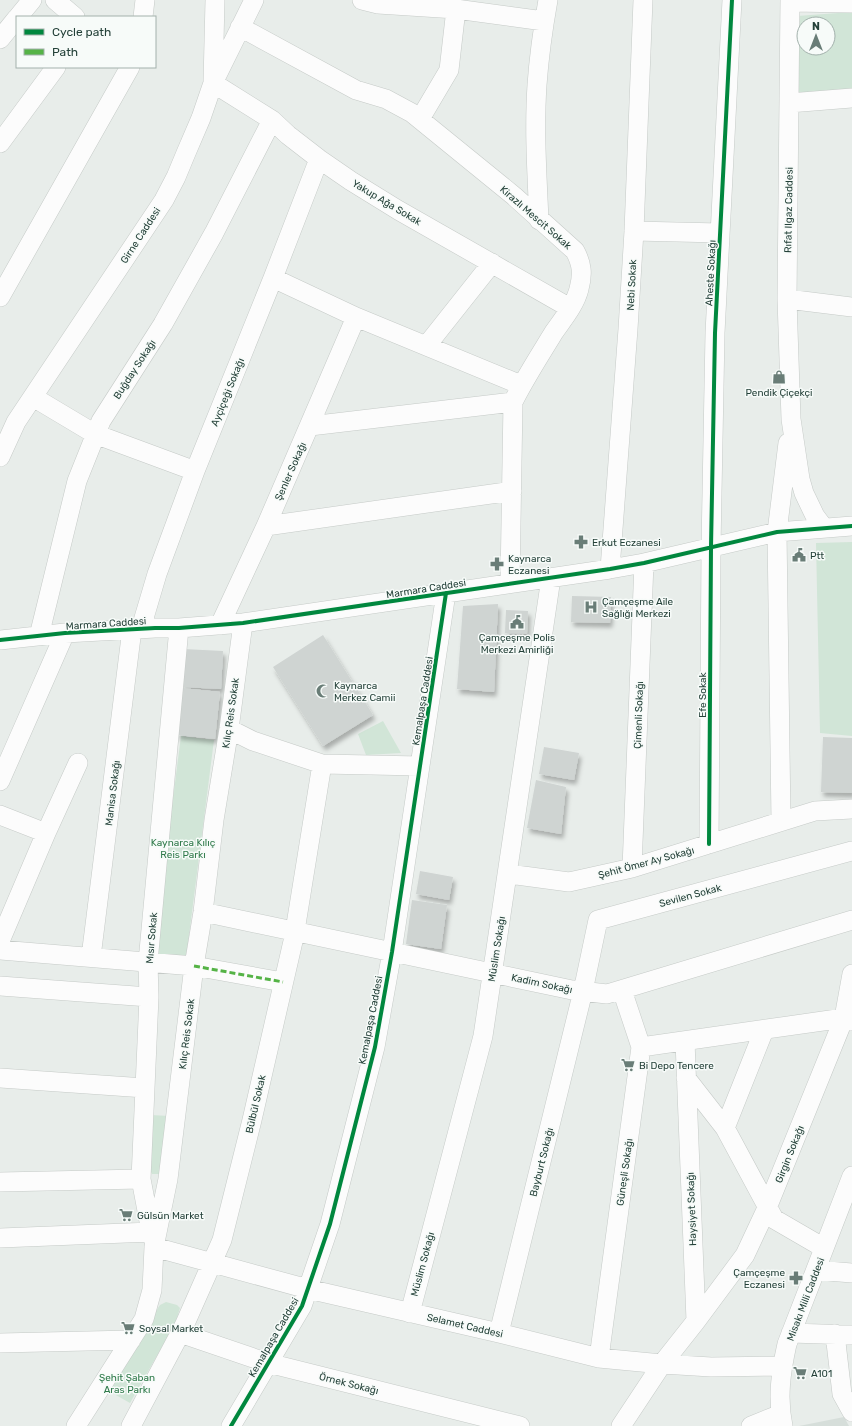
<svg xmlns="http://www.w3.org/2000/svg" width="852" height="1426" viewBox="0 0 852 1426" font-family="Rubik,sans-serif">
<style>
.built{fill:#d6deda}
.green{fill:#d1e5d7;fill-rule:evenodd}
.building{fill:#cfd4d2;filter:url(#shadow)}
.lines{fill:none;stroke-linecap:round;stroke-linejoin:round}
.minor-casing{stroke:#c5cac7;stroke-width:20}
.minor{stroke:#fcfcfc;stroke-width:19}
.quiet{stroke:#55b346;stroke-width:3;stroke-dasharray:6 3;stroke-linecap:butt}
.cycleway-casing{stroke:#f7fbf9;stroke-width:6}
.cycleway{stroke:#00873e;stroke-width:4}
.labels{text-anchor:middle;stroke-width:3;stroke-linejoin:round;paint-order:stroke}
.street-label{font-size:10px;fill:#244139;stroke:#f7fbf9}
.poi-label{font-size:10px;fill:#244139;stroke:#f7fbf9;text-anchor:start}
.park-label{font-size:10px;fill:#2e7949;stroke:#f7fbf9}
</style>
<defs>
<filter id="shadow"><feDropShadow dx="2.5" dy="4.5" stdDeviation="2" flood-color="#0004"/></filter>
</defs>
<rect width="100%" height="100%" fill="#e8edea"/>
<path class="built" d="M844,1417L849,1426H799Z"/>
<path class="green" d="M852,12V90L797,94V16ZM804,24H828V48H804Z
M852,542V736L820,733L816,543Z
M383,721L401,753L366,755L358,734Z
M181,736L214,740L186,959L153,954Z
M151,1115L169,1116L159,1174H152L148,1166Z
M166,1302L177,1305L180,1308L175,1324L130,1403L107,1390L156,1311L160,1305Z"/>
<path class="building" d="M572,596L611,597L610,623L571,622Z
M498,604L494,692L457,689L463,606Z
M506,610L528,611L527,634L505,633Z
M323,635L373,715L323,746L273,667Z
M183,649L223,651L221,689L181,687Z
M182,688L220,692L215,739L177,735Z
M823,737L852,738V793L821,792Z
M544,747L579,753L574,780L539,774Z
M536,780L566,787L561,834L527,828Z
M420,871L453,877L449,900L416,894Z
M412,900L447,905L441,949L406,944Z"/>
<g class="lines">
<g class="minor-casing">
<path id="minor" d="M55,0L75,17
M215,0L213,83L272,120L288,135L319,159L351,181L398,210L570,308
M362,0L378,4L456,9L544,21
M790,0L787,299L791,419L800,479L804,493L815,516L824,528
M791,2L852,3
M18,17L32,0
M143,17L145,0
M240,27L356,90L386,99L412,113L514,196L575,251C582,264 583,274 579,289C575,305 563,319 554,332C540,355 525,378 513,402L510,583
M0,39L17,18
M789,103L852,98
M420,119L449,70L456,9
M0,143L56,67
M539,220C537,175 534,130 537,85C539,57 543,28 548,0
M634,231L720,233
M273,278L356,317L521,385
M0,297L130,67
M787,299L852,307
M427,345L492,263
M33,397L95,434L195,471
M310,426L513,402
M0,457L16,422L164,200L176,177L186,153L201,118L213,83L254,0
M266,526L512,491
M610,569L628,329L634,231L643,0
M220,625L266,526L356,317
M141,628L157,574L195,471L273,278L319,159
M39,636L77,481L101,421L163,324L214,233L272,120
M0,640L65,633L155,628H179L243,623L610,569L644,563L777,532L852,526
M229,729L253,741L322,764L420,766
M0,781L65,633
M0,815L46,833
M781,821L777,532L788,443
M709,844L711,547L715,333L732,0
M632,868L644,563
M508,874L569,882L632,868L815,811L852,809
M203,912L572,990L607,994L852,920
M0,941L46,833L78,763
M0,950L194,966L283,982
M91,957L132,629
M0,986L149,997
M764,1030L725,1128L774,1219L824,1248
M641,1047L844,1018L852,1021
M0,1078L145,1088
M686,1078L725,1128
M0,1182L141,1179
M152,1237L141,1179L149,997L148,962L179,628
M0,1238L151,1232
M154,1247L308,1289L499,1333L599,1358L662,1364L711,1367L782,1366
M816,1270L852,1273
M410,1313L483,1036L551,578
M696,1321L745,1255L767,1208L844,1018L852,974
M180,1333L268,1363L520,1426
M499,1333L583,991L598,920L852,851
M791,1333L852,1335
M835,1334L842,1394L852,1412
M0,1343L131,1340
M599,1358L641,1047L622,990
M76,1426L144,1319L152,1290L154,1247L168,1179L194,966L203,912L214,820L229,729L243,623
M131,1426L184,1326L222,1240L252,1120L294,937L322,764
M231,1426L302,1306L330,1224L375,1047L392,952L446,593
M621,1426L662,1364L696,1321L685,1041
M751,1426L781,1414
M783,1426C777,1398 781,1371 787,1344L852,1176"/>
</g>
<use href="#minor" class="minor"/>
<path class="quiet" d="M194,966L283,982"/>
<g class="cycleway-casing">
<path id="cycleway" d="M0,640L65,633L155,628H179L243,623L610,569L644,563L777,532L852,526
M709,844L711,547L715,333L732,0
M231,1426L302,1306L330,1224L375,1047L392,952L446,593"/>
</g>
<use href="#cycleway" class="cycleway"/>
</g>
<defs>
<g id="shop-bare" transform="scale(1.08)"><path d="M-5-2.5h2.3a2.7 3.5 0 0 1 5.4 0H5L5.5 6h-11ZM-1.5-2.5h3a1.5 2.3 0 0 0-3 0Z" fill="#697d77" stroke="#f7fbf9" stroke-width="2.5" paint-order="stroke"/></g>
<g id="pharmacy-bare" transform="scale(1.08)"><path d="M-2-6h4v4h4v4h-4v4h-4v-4h-4v-4h4Z" fill="#697d77" stroke="#f7fbf9" stroke-width="2.5" paint-order="stroke"/></g>
<g id="civic-bare" transform="scale(1.08)"><path d="M-.6-6.5H3V-4.5H.6V-3L4-1V1h2V6H-6V1h2V-1L-.6-3ZM-1.2 2.5V6h2.4V2.5Z" fill="#697d77" stroke="#f7fbf9" stroke-width="2.5" paint-order="stroke"/></g>
<g id="hospital-bare" transform="scale(1.08)"><path d="M-5-5h3v3.5h4V-5h3V5h-3V1.5h-4V5h-3Z" fill="#697d77" stroke="#f7fbf9" stroke-width="2.5" paint-order="stroke"/></g>
<g id="mosque-bare" transform="scale(1.08)"><path d="M3.5-4.9A6 6 0 1 0 3.5 4.9A5 5 0 1 1 3.5-4.9Z" fill="#697d77" stroke="#f7fbf9" stroke-width="2.5" paint-order="stroke"/></g>
<g id="supermarket-bare" transform="scale(1.08)"><path d="M-6-5.5h2.5l.6 2H6L4.5 2H-2.5L-4.4-4H-6ZM-1.5 3.2a1.3 1.3 0 1 0 .1 0ZM3 3.2a1.3 1.3 0 1 0 .1 0Z" fill="#697d77" stroke="#f7fbf9" stroke-width="2.5" paint-order="stroke"/></g>
</defs>
<g fill-rule="evenodd">
<use href="#shop-bare" x="779" y="377"/>
<use href="#pharmacy-bare" x="581" y="542"/>
<use href="#civic-bare" x="799" y="555"/>
<use href="#pharmacy-bare" x="497" y="564"/>
<use href="#hospital-bare" x="591" y="607"/>
<use href="#civic-bare" x="517" y="622"/>
<use href="#mosque-bare" x="323" y="691"/>
<use href="#supermarket-bare" x="628" y="1065"/>
<use href="#supermarket-bare" x="126" y="1215"/>
<use href="#pharmacy-bare" x="796" y="1278"/>
<use href="#supermarket-bare" x="128" y="1328"/>
<use href="#supermarket-bare" x="800" y="1373"/>
</g>
<g class="labels">
<g class="street-label">
<text transform="translate(387 202) rotate(31)" y="4">Yakup Ağa Sokak</text>
<text transform="translate(788 210) rotate(-89)" y="4">Rıfat Ilgaz Caddesi</text>
<text transform="translate(536 217) rotate(41)" y="4">Kirazlı Mescit Sokak</text>
<text transform="translate(140 235) rotate(-57)" y="4">Girne Caddesi</text>
<text transform="translate(710 273) rotate(-87)" y="4">Aheste Sokağı</text>
<text transform="translate(631 285) rotate(-87)" y="4">Nebi Sokak</text>
<text transform="translate(134 369) rotate(-57)" y="4">Buğday Sokağı</text>
<text transform="translate(227 392) rotate(-68)" y="4">Ayçiçeği Sokağı</text>
<text transform="translate(290 471) rotate(-66)" y="4">Şenler Sokağı</text>
<text transform="translate(426 588) rotate(-9)" y="4">Marmara Caddesi</text>
<text transform="translate(106 623) rotate(-4)" y="4">Marmara Caddesi</text>
<text transform="translate(702 695) rotate(-90)" y="4">Efe Sokak</text>
<text transform="translate(422 701) rotate(-81)" y="4">Kemalpaşa Caddesi</text>
<text transform="translate(230 713) rotate(-82)" y="4">Kılıç Reis Sokak</text>
<text transform="translate(638 715) rotate(-88)" y="4">Çimenli Sokağı</text>
<text transform="translate(112 793) rotate(-83)" y="4">Manisa Sokağı</text>
<text transform="translate(646 862) rotate(-15)" y="4">Şehit Ömer Ay Sokağı</text>
<text transform="translate(690 895) rotate(-15)" y="4">Sevilen Sokak</text>
<text transform="translate(151 938) rotate(-85)" y="4">Mısır Sokak</text>
<text transform="translate(496 949) rotate(-81)" y="4">Müslim Sokağı</text>
<text transform="translate(542 983) rotate(12)" y="4">Kadim Sokağı</text>
<text transform="translate(370 1020) rotate(-79)" y="4">Kemalpaşa Caddesi</text>
<text transform="translate(186 1034) rotate(-83)" y="4">Kılıç Reis Sokak</text>
<text transform="translate(255 1104) rotate(-77)" y="4">Bülbül Sokak</text>
<text transform="translate(789 1154) rotate(-68)" y="4">Girgin Sokağı</text>
<text transform="translate(541 1162) rotate(-76)" y="4">Bayburt Sokağı</text>
<text transform="translate(624 1172) rotate(-82)" y="4">Güneşli Sokağı</text>
<text transform="translate(691 1209) rotate(-92)" y="4">Haysiyet Sokağı</text>
<text transform="translate(422 1264) rotate(-75)" y="4">Müslim Sokağı</text>
<text transform="translate(805 1299) rotate(-69)" y="4">Misakı Milli Caddesi</text>
<text transform="translate(465 1325) rotate(13)" y="4">Selamet Caddesi</text>
<text transform="translate(273 1337) rotate(-60)" y="4">Kemalpaşa Caddesi</text>
<text transform="translate(349 1383) rotate(14)" y="4">Örnek Sokağı</text>
</g>
<g class="poi-label">
<text x="779" y="396" text-anchor="middle">Pendik Çiçekçi</text>
<text x="592" y="546">Erkut Eczanesi</text>
<text x="810" y="559">Ptt</text>
<text x="508" y="562">Kaynarca<tspan x="508" dy="12">Eczanesi</tspan></text>
<text x="602" y="605">Çamçeşme Aile<tspan x="602" dy="12">Sağlığı Merkezi</tspan></text>
<text x="517" y="641" text-anchor="middle">Çamçeşme Polis<tspan x="517" dy="12">Merkezi Amirliği</tspan></text>
<text x="334" y="689">Kaynarca<tspan x="334" dy="12">Merkez Camii</tspan></text>
<text x="639" y="1069">Bi Depo Tencere</text>
<text x="137" y="1219">Gülsün Market</text>
<text x="785" y="1276" text-anchor="end">Çamçeşme<tspan x="785" dy="12">Eczanesi</tspan></text>
<text x="139" y="1332">Soysal Market</text>
<text x="811" y="1377">A101</text>
</g>
<g class="park-label">
<text x="183" y="846">Kaynarca Kılıç<tspan x="183" dy="12">Reis Parkı</tspan></text>
<text x="127" y="1381">Şehit Şaban<tspan x="127" dy="12">Aras Parkı</tspan></text>
</g>
</g>
<rect x="16" y="16" width="140" height="52" fill="#f7fbf9" stroke="#a3b1ac"/>
<rect x="24" y="29" width="20" height="6" fill="#00873e" stroke="#a3b1ac"/>
<text x="52" y="36" font-size="12" fill="#244139">Cycle path</text>
<rect x="24" y="49" width="20" height="6" fill="#55b346" stroke="#a3b1ac"/>
<text x="52" y="56" font-size="12" fill="#244139">Path</text>
<g transform="translate(816 36)"><circle r="19" fill="#f7fbf9" stroke="#a3b1ac"/>
<path d="M0-3L7 15L0 10L-7 15Z" fill="#697d77"/>
<text y="-6" font-size="11" font-weight="bold" text-anchor="middle" fill="#244139">N</text>
</g>
</svg>
